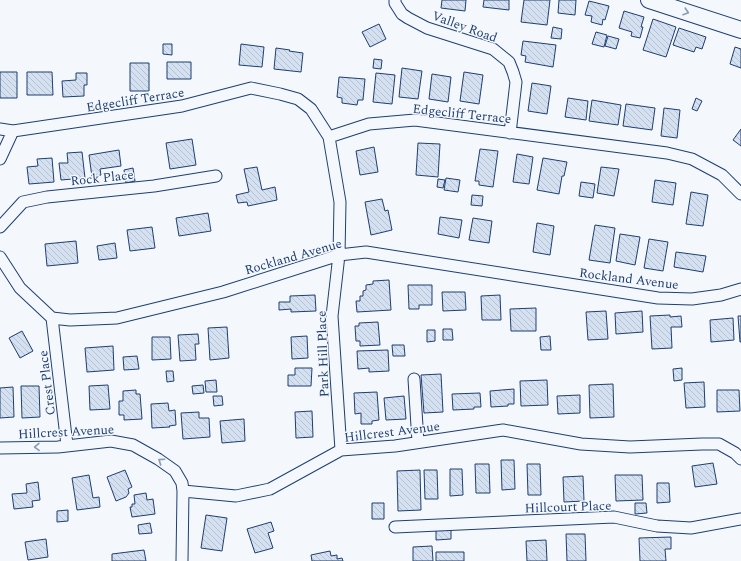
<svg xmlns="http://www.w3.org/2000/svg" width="741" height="561" viewBox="0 0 741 561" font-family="Spectral,serif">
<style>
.building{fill:url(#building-back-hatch);stroke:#1d3f73}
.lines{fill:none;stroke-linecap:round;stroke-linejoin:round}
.street-casing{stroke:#1d3f73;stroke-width:13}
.secondary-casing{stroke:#1d3f73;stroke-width:18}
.street{stroke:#f4f7fb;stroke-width:11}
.secondary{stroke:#f4f7fb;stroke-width:16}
.oneway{stroke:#889bb7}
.labels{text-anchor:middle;stroke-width:3;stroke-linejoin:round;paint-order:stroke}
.street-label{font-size:13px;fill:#1d3f73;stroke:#f4f7fb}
</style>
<defs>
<pattern id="building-back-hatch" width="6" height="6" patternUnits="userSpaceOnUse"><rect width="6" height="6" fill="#d5e0f0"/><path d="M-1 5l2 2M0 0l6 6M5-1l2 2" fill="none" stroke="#b6c1d1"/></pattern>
</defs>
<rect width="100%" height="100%" fill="#f4f7fb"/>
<path class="building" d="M442,0H466L465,11L441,8Z
M484,0H509V10L483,7Z
M524,0H550L547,25L521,22Z
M559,0H576L575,15L558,13Z
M589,1L609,6L605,20L603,19L602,25L591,22L592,16L585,15Z
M624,11L644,17L641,27H643L640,38L631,36L632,32L619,28Z
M653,19L676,27L666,57L643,50Z
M379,24L386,39L370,47L362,32Z
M553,27L562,29L561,39L551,38Z
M679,28L706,37L702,49L696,47L694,52L673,45Z
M596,32L607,35L604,47L592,44Z
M608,36L619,39L616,49L605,46Z
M523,41L556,45L553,67L525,62L526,56L521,55Z
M163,44H172V55L163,54Z
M241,44L264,47L262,67L239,65Z
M735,47L741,49V68L730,64Z
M276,48L290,50L289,51L303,53L301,72L274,69Z
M374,59L382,60L381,69L373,68Z
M167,62H191V79H167Z
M130,63H149V91H130Z
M402,68L422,71L418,99L399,97Z
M0,72H17V98H0Z
M27,72H52L53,95H27Z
M464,72L483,75L479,104L460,101Z
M76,73H87V85H84V96L63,97L62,81L76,80Z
M376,73L395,75L392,104L373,102Z
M432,74L451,77L448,102L429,99Z
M339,77L365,79L363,100H358L357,105L342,103V98L337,97Z
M532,83L551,86L547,114L528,111Z
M568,98L588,101L586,120L565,117Z
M696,98L702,101L697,111L692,109Z
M592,100L621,105L618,125L589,121Z
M626,104L655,108L652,130L623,126Z
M664,108L680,110L677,138L661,136Z
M741,129V146L733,140Z
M192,139L196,165L170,169L166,143Z
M418,143L440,144L438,177L416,175Z
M374,147L378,172L360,175L356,151Z
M480,149L498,151L493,187L479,185V181H475Z
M119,150L121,166L100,169L101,175L92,177L89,155Z
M82,152L85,178L61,180L59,163H68L67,153Z
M517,154L533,157L529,184L513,182Z
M52,158L54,182L29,184L27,167L38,166L37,159Z
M543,158L567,162L564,176H562L559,194L537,190Z
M257,167L262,190L275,187L277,200L248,206L247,202L238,203L236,195L249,192L244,169Z
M601,167L619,169L614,196L597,193Z
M133,168L135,181L126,183L124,170Z
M446,178L460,180L458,192L444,190Z
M438,179L445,180L443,188L437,187Z
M655,180L676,183L673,205L652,202Z
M581,182L595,184L593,198L579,196Z
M691,192L708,195L703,226L686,224Z
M472,195L483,196L482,206L471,205Z
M382,199L385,211L388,210L392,230L371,235L365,202Z
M208,213L211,231L179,236L176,218Z
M440,217L462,220L459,238L438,234Z
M473,218L492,221L489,243L469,240Z
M537,223L554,226L550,255L533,252Z
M595,225L615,228L610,263L589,260Z
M152,227L155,248L130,251L127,230Z
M620,234L640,237L635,265L616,261Z
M649,239L668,242L663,271L644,268Z
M76,241L78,263L47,266L45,244Z
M115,243L117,258L99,260L97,246Z
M676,252L706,256L703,272L674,267Z
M389,280L391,310L357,312L356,301H360V296H363V291L366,290V285L373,284V281Z
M408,285H432V305H419V309H409Z
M442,292H465L466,310L443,311Z
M315,295L316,311L291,312V309L279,310V302H290V296Z
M500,295L501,320H482L481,296Z
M536,308V331H511L510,309Z
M606,311L608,339L588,340L586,312Z
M642,311L643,332L616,334L615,313Z
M670,315V317L681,316L682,327H671L672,348L652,349L650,316Z
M738,316H741V342H740Z
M733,318L734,340L711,342L710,320Z
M378,322L380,345L360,346V341H356L355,326H359V323Z
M227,327L229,358L210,360L208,328Z
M443,329H452L453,340H443Z
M427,330H435V341L427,342Z
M22,331L33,351L20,358L9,338Z
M198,334L199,344H195L196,360L180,361L178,335Z
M307,336L308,358L292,359L291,337Z
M550,336L551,350H541L540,337Z
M152,337H170L171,359L152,360Z
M392,345H404L405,356H393Z
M113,346L114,370L87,372L85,348Z
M388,350L389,371L369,372V368L358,369L357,351Z
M137,356L139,369L124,370L123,357Z
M295,368H312L311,386H288V375H295Z
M682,368V380L674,381L673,369Z
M166,371H173L174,381L167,382Z
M441,374L443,412L424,413L421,375Z
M216,380L217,392H206L205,381Z
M547,380L548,405L521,406L520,381Z
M704,382L705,407L686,408L684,383Z
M613,384L614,417L590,418L589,385Z
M108,385L110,409L90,410L89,386Z
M203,385L204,393L193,394L192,386Z
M21,386H39L40,417L22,418Z
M13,387L14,417L0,418V388Z
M514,389V404H508V406L491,407L490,391Z
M136,390V394H140L142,419L124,420V415H119V401H123V391Z
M717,390H739L740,411L717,412Z
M377,392L379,420L372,421V424H361V413L355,414L354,393Z
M480,393L481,407H474V409L453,410L452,394Z
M580,395V413L558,414L557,396Z
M213,396H222L223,405L214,406Z
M404,396L406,419L386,420L384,398Z
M168,403L169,411L175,410L176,425L169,426L170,427L152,428L151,404Z
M312,411L313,437L296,438L295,412Z
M199,412V418H209L210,437L183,439L181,413Z
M244,419L245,441L222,443L220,421Z
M501,460H514L515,489L502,490Z
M713,463L717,484L695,487L692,466Z
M475,464H489L490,493H476Z
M527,464H540L541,495H528Z
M450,469H462L463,495L450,496Z
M125,470L132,487L128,489L129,493L126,497L116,501L107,477Z
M420,470L421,510L398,511L397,471Z
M424,470H437L438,499H425Z
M89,475L93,498L99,497L100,507L77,510L72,478Z
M615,475H642L643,500L616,501Z
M583,476L584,501L564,502L563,477Z
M38,482L40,500L32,501L33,507L14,509L12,494L27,493L26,484Z
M657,483H669L670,502L657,503Z
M146,493L147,500L153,499L155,514L132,517L130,507H132V504H135L134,495Z
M372,503H384V519H372Z
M635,503H646L647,513L635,514Z
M68,510V521L57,522V511Z
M206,515L227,518L222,551L201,548Z
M271,522L274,531L268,533L273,548L255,553L247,529Z
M150,523L152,533L139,534L138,525Z
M436,530H451V539L436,540Z
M566,534H585L586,561H567Z
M671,537V549H665L666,561H640L639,538Z
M46,539L48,557L28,560L25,542Z
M546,540L547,561H527L526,541Z
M432,546L433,561H413V547Z
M144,550L146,561H112V554Z
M330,551L331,556L337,555V559L342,558L343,561H312L311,555Z
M436,552H464V561H436Z"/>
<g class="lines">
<g class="street-casing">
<path id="street" d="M395,0V3L402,14L408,18L427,28L493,49L509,62L513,72L516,82L510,133
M0,129L13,131L182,106L251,88L280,94L298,99L311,109L329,137L340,202L339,255L332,316L341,450
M329,137L369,124L415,120L667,153L692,159L722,175L741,194
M0,159L13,131
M0,227L23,202L47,197L154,186L216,176
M0,257L20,288L52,318L70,320L117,318L223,292L339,255L366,252L658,298L692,299L721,295L741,289
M52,318L67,445
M414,379L418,442
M0,448L58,447L111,441L133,445L158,459L175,471L182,483L183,491L182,561
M183,491L236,496L270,489L341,450L395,446L503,430L581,444L630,447L702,444H719L735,453L741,459
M395,527L614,517L657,526L691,528L741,519"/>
</g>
<g class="secondary-casing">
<path id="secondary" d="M649,0L741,30"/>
</g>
<use href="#street" class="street"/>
<use href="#secondary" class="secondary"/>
</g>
<defs><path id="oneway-chevron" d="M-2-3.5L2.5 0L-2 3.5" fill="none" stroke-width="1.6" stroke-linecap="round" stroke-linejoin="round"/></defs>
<g class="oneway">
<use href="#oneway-chevron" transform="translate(686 12) rotate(18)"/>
<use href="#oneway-chevron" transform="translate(37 447) rotate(179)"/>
<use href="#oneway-chevron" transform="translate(161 461) rotate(-146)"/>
</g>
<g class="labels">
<g class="street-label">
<text transform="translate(465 26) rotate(20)" y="5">Valley Road</text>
<text transform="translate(135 99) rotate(-9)" y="5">Edgecliff Terrace</text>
<text transform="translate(462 113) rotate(6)" y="5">Edgecliff Terrace</text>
<text transform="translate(102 177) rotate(-6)" y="5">Rock Place</text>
<text transform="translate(293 256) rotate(-16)" y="5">Rockland Avenue</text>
<text transform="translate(629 278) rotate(7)" y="5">Rockland Avenue</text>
<text transform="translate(322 354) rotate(-92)" y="5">Park Hill Place</text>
<text transform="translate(46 383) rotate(-97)" y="5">Crest Place</text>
<text transform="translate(66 431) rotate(-3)" y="5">Hillcrest Avenue</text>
<text transform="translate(392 431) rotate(-7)" y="5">Hillcrest Avenue</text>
<text transform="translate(568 506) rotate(-2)" y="5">Hillcourt Place</text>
</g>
</g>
</svg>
